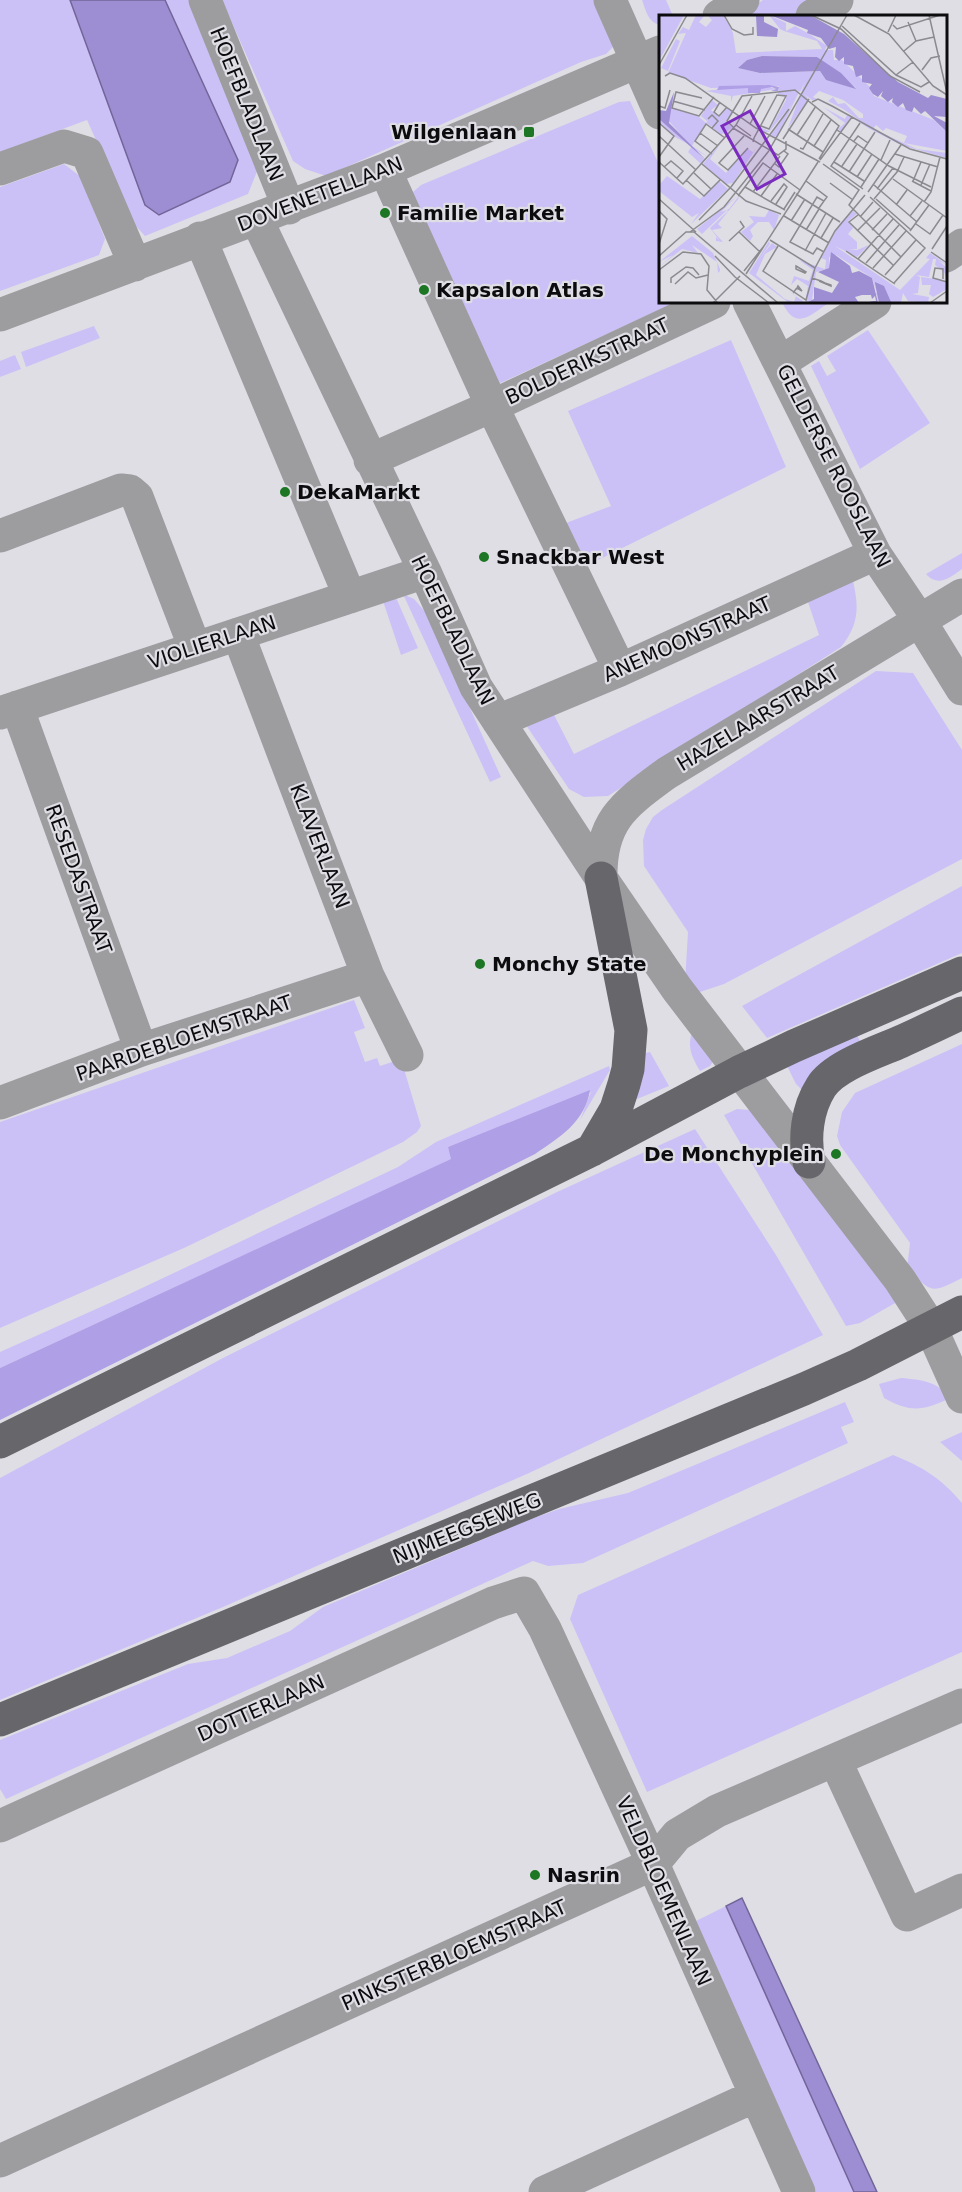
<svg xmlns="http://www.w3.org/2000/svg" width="962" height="2192" viewBox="0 0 962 2192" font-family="'DejaVu Sans',sans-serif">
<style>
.green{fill:#ccc1f6}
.forest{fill:#af9fe6}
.water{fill:#9d8dd3;stroke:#726698;stroke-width:1.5}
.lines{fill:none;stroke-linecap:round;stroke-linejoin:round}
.minor{stroke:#9d9d9f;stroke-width:33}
.major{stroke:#67666b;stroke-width:33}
.poi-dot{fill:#1d7623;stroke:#dfdee5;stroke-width:2}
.labels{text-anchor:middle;stroke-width:4.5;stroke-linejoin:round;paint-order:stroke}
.street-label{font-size:20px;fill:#0c0c0e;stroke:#dfdee5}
.poi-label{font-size:20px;font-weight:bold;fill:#0c0c0e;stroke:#dfdee5;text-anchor:start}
.inset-road{fill:none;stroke:#8b8a8f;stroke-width:1.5}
.view{fill:#7b2cbf;fill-opacity:0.15;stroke:#7b2cbf;stroke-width:3}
.inset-edge{fill:none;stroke:#0c0c0e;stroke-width:3}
</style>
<rect width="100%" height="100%" fill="#dfdee5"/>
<path class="green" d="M0,0H70L145,205L159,215L238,160L165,0H191L262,159L248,194L145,236L133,223L87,120L0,152Z
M222,0H596L614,46L606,54L581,62L326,176L305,169L293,161Z
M642,0H666L673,16H660V25C648,22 646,11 642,0Z
M763,0H817L792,16H740Z
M630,101L660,167V302H677L496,385L413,192L421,185L619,102Z
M64,164L81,177L105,239L99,255L0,291V187Z
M782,302H830C810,315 796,332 782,302Z
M94,326L100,338L26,367L21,352Z
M868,330L930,423L860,469L811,366L819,361L827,376L836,371L827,356Z
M731,340L786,467L588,565L566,523L611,506L568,411Z
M15,355L21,369L0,377V361Z
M962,553V569C951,577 938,588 926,574Z
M851,572C858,602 862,621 841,647L608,796L584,797L569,789L524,722L551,709L574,754L819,635L805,593Z
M394,593L418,648L401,655L382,598Z
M403,594L414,599L428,615L501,777L490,782Z
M876,671L913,673L962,750V859L724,984L694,994L685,982L688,932L644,866L643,840L646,829L653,817L662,810Z
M962,886V953L767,1038L742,1006Z
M354,1000L365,1028L354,1032L365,1062L377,1058L380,1066L401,1059L421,1126L417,1132L403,1142L184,1248L0,1328V1122Z
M692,1032L715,1059L710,1066L700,1071C692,1057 687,1048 692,1032Z
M857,1035L864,1049L804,1092L796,1084L787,1066Z
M962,1044V1278C930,1294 933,1293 907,1269L910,1243L840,1145L837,1136L842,1112L855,1093Z
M650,1052L669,1086L632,1101L641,1054Z
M609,1066L610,1070L580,1120L591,1092L448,1147L452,1159L0,1368V1352L123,1297L398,1167L436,1142Z
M737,1109L750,1110L897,1302L860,1323L846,1326L724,1115Z
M695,1129L776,1255L823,1335L529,1473L223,1607L0,1700V1478L223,1358L557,1192Z
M901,1378C922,1380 937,1381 950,1398C923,1411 911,1413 884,1398L879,1384Z
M845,1402L854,1422L841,1427L848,1443L583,1563L548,1566L533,1561L6,1799L0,1789V1740L188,1664L227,1658L290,1631L323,1607L531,1519L559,1509L628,1493Z
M962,1432V1461L940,1442Z
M893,1455C923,1467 941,1478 962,1503V1652L647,1792L570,1619L578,1595Z
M726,1906L854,2192H816L694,1922Z"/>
<path class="forest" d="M590,1090C585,1122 560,1137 535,1154L0,1420V1368L451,1159L448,1147Z"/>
<path class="water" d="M70,0H165L238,160L230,182L159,215L145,205Z
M742,1898L877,2192H854L726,1906Z"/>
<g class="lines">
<path class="minor" d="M205,0L289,208
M610,0L660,113
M719,16L743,0
M812,16L837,0
M0,169L64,146L87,153L135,265
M385,170L492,406L620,670
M257,220L425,572L476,687L601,878L677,989L900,1280L931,1328L962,1397
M200,238L350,597
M946,256L962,245
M749,302L875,554L920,621L962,689
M0,315L385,170L660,52
M781,362L875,302
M370,460L492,406L714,302
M0,536L121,490L130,491L137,497L195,648
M238,634L368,976L407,1055
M17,707L141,1050
M0,713L425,572
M498,721L620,670L875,554
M601,878C600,820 625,804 667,773L962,595
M0,1103L141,1050L368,976
M835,1760L907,1915L962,1890
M0,1826L493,1603L524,1593L545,1629L653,1864L799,2192
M0,2161L653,1864L677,1835L717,1811L962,1705
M545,2192L755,2096"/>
<path class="major" d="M592,1150L616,1109L624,1084L628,1069L631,1030L601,878
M809,1162C804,1138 807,1109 821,1087C834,1066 877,1052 900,1042C920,1033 941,1023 962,1013
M0,1442L592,1150L739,1072L794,1046L962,973
M0,1720L804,1389L858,1365L962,1312"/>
</g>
<g class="poi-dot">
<rect x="523" y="126" width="12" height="12" rx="3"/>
<circle cx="385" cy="213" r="6"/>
<circle cx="424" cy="290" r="6"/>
<circle cx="285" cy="492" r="6"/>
<circle cx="484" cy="557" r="6"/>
<circle cx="480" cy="964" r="6"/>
<circle cx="836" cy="1154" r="6"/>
<circle cx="535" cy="1875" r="6"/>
</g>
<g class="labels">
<g class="street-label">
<text transform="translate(247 104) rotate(68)" y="7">HOEFBLADLAAN</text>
<text transform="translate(320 194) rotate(-21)" y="7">DOVENETELLAAN</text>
<text transform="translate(587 361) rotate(-25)" y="7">BOLDERIKSTRAAT</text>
<text transform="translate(834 466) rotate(63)" y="7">GELDERSE ROOSLAAN</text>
<text transform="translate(453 630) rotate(64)" y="7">HOEFBLADLAAN</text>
<text transform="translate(687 639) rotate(-24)" y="7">ANEMOONSTRAAT</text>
<text transform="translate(212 642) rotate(-18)" y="7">VIOLIERLAAN</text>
<text transform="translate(758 718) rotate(-31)" y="7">HAZELAARSTRAAT</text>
<text transform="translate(320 846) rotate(69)" y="7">KLAVERLAAN</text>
<text transform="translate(79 879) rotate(70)" y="7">RESEDASTRAAT</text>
<text transform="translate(184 1038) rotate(-19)" y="7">PAARDEBLOEMSTRAAT</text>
<text transform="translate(467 1528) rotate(-22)" y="7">NIJMEEGSEWEG</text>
<text transform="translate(261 1708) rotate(-24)" y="7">DOTTERLAAN</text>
<text transform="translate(664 1891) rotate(66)" y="7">VELDBLOEMENLAAN</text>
<text transform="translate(454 1955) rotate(-24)" y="7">PINKSTERBLOEMSTRAAT</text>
</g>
<g class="poi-label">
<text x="517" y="139" text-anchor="end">Wilgenlaan</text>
<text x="397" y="220">Familie Market</text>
<text x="436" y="297">Kapsalon Atlas</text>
<text x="297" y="499">DekaMarkt</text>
<text x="496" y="564">Snackbar West</text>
<text x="492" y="971">Monchy State</text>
<text x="824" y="1161" text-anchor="end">De Monchyplein</text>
<text x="547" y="1882">Nasrin</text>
</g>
</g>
<g transform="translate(659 15)">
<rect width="288" height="288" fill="#dfdee5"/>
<path d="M0,0H25L0,46ZM37,0H46L40,7L47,12L53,5L48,0H65L74,18L77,38L163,34L158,26L125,16L121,14L110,0L127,8V16L136,11L152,20L168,31L166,35H174L175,45H183L210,71L215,81L275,105L288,117V136L245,128L248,121L227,113L224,116L217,110L214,114L258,134L288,138V143L242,130L211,114L192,102L182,117L179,114L186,108L164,92L186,104L188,100L167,88L189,100L160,84L153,85L145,79L150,84L129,113L146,67L141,77L136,74L140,77L118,122L116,121L118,124L112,120L133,89L110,117H104L101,112L110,116L127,85V81L119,79L120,71L52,73L9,58L27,18L19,19L24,12L30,15ZM103,41L158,42L197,73L167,65L161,56L101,58L79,53L88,45ZM160,76L184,85L204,99V103H200L186,88L179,89L174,82L169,86L184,94L209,111L154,82ZM17,24L21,26L9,56L2,53ZM70,73L111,72L117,74L74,81L72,87V81L47,76ZM16,78L12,93L39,101L47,108L33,131L49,142L35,134L46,145L42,149L29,137L33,131L16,122L0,108V104L30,129L9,105L11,91ZM53,85L59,90L52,95L60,102L68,93L74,97L67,106L73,113L62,120L54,113L59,106L53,112L47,108L50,104L48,106L42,101ZM62,128L51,144L67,158L89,134L94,137L98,132L74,168L67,169L44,149ZM8,161L41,184L60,166L69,174L32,209L40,198L33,202L0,176V170ZM78,181L62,197L70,194L79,182L80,183L59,209L63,213L53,215L64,227L57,226V222L61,226L51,213L69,196L68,195L43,219L38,214ZM110,195L120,200L115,215L110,207H99L91,215L94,221L91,226L82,217L95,207L90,201L106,202ZM194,196L198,199L189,206L194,213L189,219L198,227V234L190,235H198L210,230L198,242L176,231L241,275L271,244L267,243L271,238L288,250L280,246L288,253V265L285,257L276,250L277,244H274L270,262L257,260L261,262L259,278L253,279L270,282L269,288L249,286L244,278L242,288H232L216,268L219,273V288L218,280L203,277L218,278L213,263L177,240L170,242V253L157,257L153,285L146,288L149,271L138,264L132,270L135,261L150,266L154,255L140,245L166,254L167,245L162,243L181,208ZM33,221L54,238L61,254V256L59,258L58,247L33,230L39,238L23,234L0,252L14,240L0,247ZM110,226L111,229L99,246L113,228L118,232L106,239L97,260L126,284L135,287L137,281L129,276L144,286V288H130L90,258ZM262,262L285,265L288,274L274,282L270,279L272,270H263Z" fill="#ccc1f6" fill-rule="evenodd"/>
<path d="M110,70L120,72L119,76H112L117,74L113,72L102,74L101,78H89V73L58,75L60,71Z" fill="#af9fe6"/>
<path d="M97,0H105V7L119,14L118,22L98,21ZM111,0H151L185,19L239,67L269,83L272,80L288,84V102L275,101L288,108V117L266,96L262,99L255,92L253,97L247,95L244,88L239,92L233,87L234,83L229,87L222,81L224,76L219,82L214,79L210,73L213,69L203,67V60L197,62L194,51L185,49V42L180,46L176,42L177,32L170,34L162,23L148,18L149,15ZM103,41L158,42L182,58L197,74L167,65L161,56L101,58L79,53L88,45ZM15,77L10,108L48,146L0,104V95L7,96ZM172,237L191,251L193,258L200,256L213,263L219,288L210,286H217L216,281L213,284L212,280H203L196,282L200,288H147L155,284V272L173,278L180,267L159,257L170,253ZM216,268V267L225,271L232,287L238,288H220Z" fill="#9d8dd3"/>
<path class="inset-road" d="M65,0L73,14L85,20L94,19V12M152,0L182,14L231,61L261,77M195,0L230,19L274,71L288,80M270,0L288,78M249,7L257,26M234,10L238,14L281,0M183,11L237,60L262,72L270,67M229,17L237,0M245,36L257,26L275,22M0,50L28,0M263,55L272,43L281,41M237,60L254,47M6,61L11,58L26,63L97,113L161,147M43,83L17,77L13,93L40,101L55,82M14,86L46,95M61,87L55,97L60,101L68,92M153,87L159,84L173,91L251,134L288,144M0,91L6,93L11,75M49,104L53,100L59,106L53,113M0,108L15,121L0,142M201,108L172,151L204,174M91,109L106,81M77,110L92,121M74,113L119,140L127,134V126M75,113L68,106L83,81L136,75L180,111L160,144M129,114L164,137M178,115L230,151L272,172M41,118L59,131M138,120L157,91M0,121L37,155M85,121L60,148L69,155L89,133M124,124L150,84M195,126L199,121L209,128M94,127L95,123L118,80L127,81L110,114L102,111M155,131L172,105M141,133L144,134L164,99M53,139L36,126L47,109L66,123M236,139L279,152M161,145L193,102M222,145L231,125M0,147L24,169L77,110L93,81M175,147L205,166M115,148L120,152L129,139L125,136M43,149L87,186L122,199M164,149L200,175L190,190L242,242M183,151L198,129M5,152L12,146L24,156L18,163M190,157L216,117M35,158L52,174M198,162L213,139M234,164L288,203M27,165L45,181L61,165M147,166L168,182L165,186M253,166L272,176M254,166L262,147M171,168L194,185M215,170L258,207M262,170L271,149M86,172L126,195M202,172L220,144M218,174L234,153M94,177L121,141M209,177L242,130M137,179L181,207M79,181L104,148L141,175M102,181L118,159M211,182L266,233L235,268M0,184L37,217M215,184L238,157L245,142M217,184L252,215M112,186L125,169L128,172L117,189M265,187L272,177L281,142M237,190L248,175M160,193L165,186L158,182L131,227L154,239L158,233L165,237M125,194L136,177M0,196L8,204L0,229M199,200L190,207L234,250M125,201L170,228M251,201L263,186M201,202L214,187M40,205L72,172L130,94M132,206L146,184M257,209L271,219L284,200M147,215L160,194M213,215L228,199M198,216L221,193M251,216L270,190M31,217L65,192L109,137L188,0M80,217L101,237M162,223L174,203M111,225L156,253M70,226L85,212L81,206M119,231L104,256L147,285L156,253L176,216L206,180M273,234L288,211M146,236L167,198M187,236L236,269M272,237L288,248M0,241L27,217H35L119,288M56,241L76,262L110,288M199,244L234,204M207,248L240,210M137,251L147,257L146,258L137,254ZM214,253L247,216M0,255L24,237L42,239L50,251L48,275L58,287M85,256L105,231M87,259L159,147M226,260L257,225M153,263L162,266L166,268L172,270V271L160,266M284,264V254L276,253L274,263L288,267M12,268V263L27,252L34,253L40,260M16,269L29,257L37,263L49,260M134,278L137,274L138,273L139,271L143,276L138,273M54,288L81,261M271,288L288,276"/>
<path class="view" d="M91,96L126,159L98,174L63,111Z"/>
<rect width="288" height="288" class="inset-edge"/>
</g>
</svg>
